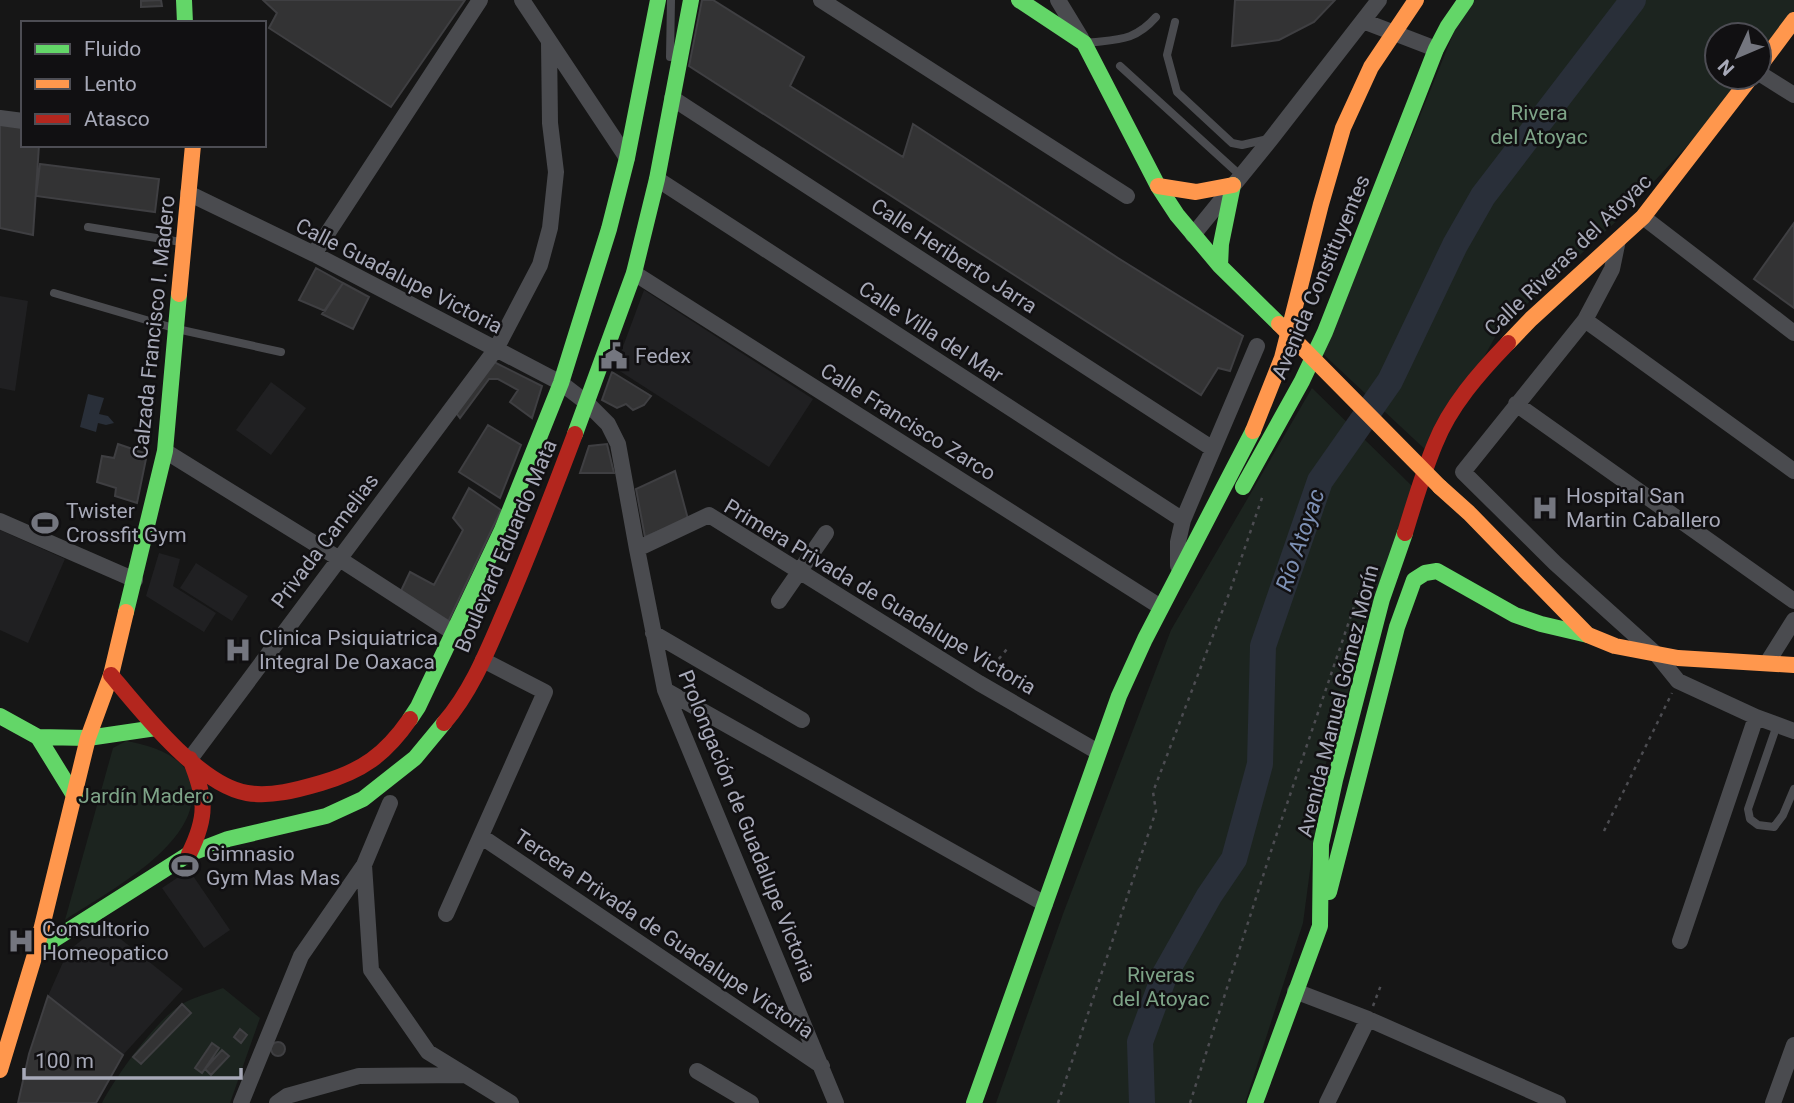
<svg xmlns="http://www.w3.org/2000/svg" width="1794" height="1103" viewBox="0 0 1794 1103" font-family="Roboto,sans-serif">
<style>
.built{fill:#202022}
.green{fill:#1c241f}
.water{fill:#292f39}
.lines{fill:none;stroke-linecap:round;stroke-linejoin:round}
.river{stroke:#292f39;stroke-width:26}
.building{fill:#333334;stroke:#3f3f42;stroke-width:2}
.path{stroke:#4c4c51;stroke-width:2.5;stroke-dasharray:3.5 5;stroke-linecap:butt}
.lane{stroke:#4a4b4f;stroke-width:8}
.street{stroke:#4a4b4f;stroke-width:16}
.fast{stroke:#63d668;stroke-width:16}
.slow{stroke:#ff974d;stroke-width:16}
.jam{stroke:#b3261e;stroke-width:16}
.slow-bridge{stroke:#ff974d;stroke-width:16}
.labels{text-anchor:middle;stroke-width:5;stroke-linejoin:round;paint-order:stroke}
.park-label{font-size:21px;fill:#7da387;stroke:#111012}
.street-label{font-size:21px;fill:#a7a9b8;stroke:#111012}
.poi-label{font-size:21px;fill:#a7a9b8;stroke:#111012;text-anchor:start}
.water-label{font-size:23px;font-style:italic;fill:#7d90b4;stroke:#111012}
</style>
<rect width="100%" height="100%" fill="#161616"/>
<path class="built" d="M644,290L813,399L769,467L615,368Z
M0,296L28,301L15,391L0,388Z
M271,382L306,408L271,455L236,430Z
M0,530L65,559L28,643L0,630Z
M159,553L180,559L173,586L216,613L204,632L146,596Z
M196,563L248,596L232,621L180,588Z
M189,870L230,930L204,948L162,888Z
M102,924L183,989L123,1055L48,996L68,951Z"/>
<path class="green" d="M1467,0H1794V25L1759,67V35H1717V77H1751L1623,215L1499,330L1430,454L1323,354Z
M1312,388L1412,486L1323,773L1303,923L1245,1103H996L1063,914L1171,630Z
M126,741C150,745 184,755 191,781C206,842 107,892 65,920L113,748Z
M223,988L260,1018L230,1103H102C116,1076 156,1020 182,1004C194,997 210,993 223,988Z"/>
<path class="water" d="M88,394L104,398L99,414L108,416L114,423L106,425L98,423L96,432L80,427Z"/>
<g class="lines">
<path class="river" d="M1142,1103L1140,1042L1165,974L1209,896L1234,859L1260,764L1263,646L1320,481L1390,381L1455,245L1483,196L1633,0"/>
</g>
<path class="building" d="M161,0L162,6L141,7V1Z
M263,0H465L391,107L269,28L277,13Z
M702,0H713L804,57L790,86L903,157L913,124L1118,258L1243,336L1230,371L1218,368L1201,395L689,66Z
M1235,0H1335L1314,22L1279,40L1232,46Z
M0,122L23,124V145H39L33,235L0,228Z
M40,164L159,179L155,212L36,196Z
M1794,223V308L1754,279Z
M316,268L343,283L325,311L299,300Z
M343,283L369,297L353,329L322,314Z
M492,361L542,386L532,418L510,402L518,390L498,379H489L460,418L454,410Z
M612,372L651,396L644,405L633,410L626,404L617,408L602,400Z
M488,425L521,445L500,498L459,472Z
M118,444L147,454L137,503L115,496L116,488L97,482L102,456L114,458Z
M607,444L614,473H580L589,446Z
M675,471L688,519L645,537L636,489Z
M469,488L501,510L447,624L400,593L410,572L434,585L463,530L453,518Z
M48,996L123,1055L96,1103H18L29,1054Z
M182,1004L191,1013L141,1064L133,1057Z
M240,1029L247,1035L241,1043L234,1037Z
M271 1049a7 7 0 1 1 14 0a7 7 0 1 1-14 0Z
M212,1043L219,1048L202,1073L195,1068Z
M222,1050L229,1056L211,1075L205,1069Z"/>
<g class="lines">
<path class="path" d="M988,672L1007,649
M1604,831L1672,693
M1373,1006L1381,985
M1058,1103L1156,811L1153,792L1230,591L1263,495
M1190,1103L1273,845L1358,595L1371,570"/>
<path class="lane" d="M1175,22L1167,55L1177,92L1232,143L1242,145L1268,139
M1086,43C1117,39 1134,42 1156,17
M670,57L671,0
M1120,66L1241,176
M88,227L181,242
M54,293L177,329L281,352
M1777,725L1748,809L1750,819L1758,825L1774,827L1783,815L1794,789"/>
<path class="street" d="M522,0L627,158
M821,0L1127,196
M1058,0L1081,38
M1363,21L1436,49
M1759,73L1794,95
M672,98L1213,449
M0,118L23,121
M657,179L1183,520
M188,193L314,254L561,383L587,403L608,424L618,444L637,549L665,690L836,1103
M1643,217L1794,333
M1193,235L1271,139L1379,0
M1618,240L1612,269L1585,320L1463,472L1555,563L1657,655L1678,681L1756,717L1794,731
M314,254L480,0
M634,273L1159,606
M1585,320L1794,471
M1516,404L1794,601
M165,451L338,558L454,633
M0,521L135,580
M637,549L709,515L979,683L1098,752
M1178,566V542L1183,520L1257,346
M779,601L826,533
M653,633L802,720
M1767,663L1794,620
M665,690L1045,904
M190,759L496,349L540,265L550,228L556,172L550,123L549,43
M390,803L364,865L371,970L428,1052L511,1103
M482,837L822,1066
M446,914L545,692L483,660
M1680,941L1756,717
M1295,991L1368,1019L1558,1103
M697,1071L751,1103
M241,1103L301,956L364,865
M277,1103L287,1096L359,1076L465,1075
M1327,1103L1368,1019
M1773,1103L1794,1045"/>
<path class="fast" d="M184,0L185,23
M1019,0L1084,43L1158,186L1177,215L1220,266L1279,324
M1220,266L1221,244L1233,185
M575,434L634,273L657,179L691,0
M1243,487L1302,381L1325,332L1436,49L1448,26L1466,0
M126,612L165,451L179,294
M0,716L38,737L88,738L156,728
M410,719L418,707L502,530L561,383L609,229L627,158L658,0
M38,737L75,797
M1329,892L1397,627L1414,580L1425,573L1437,571L1515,615L1541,624L1588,635
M36,951L189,854L228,839L326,816L363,799L415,758L444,723
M974,1103L1119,696L1145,639L1253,431
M1255,1103L1320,926L1321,844L1335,780L1382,599L1405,533"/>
<path class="slow" d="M1759,67L1794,20
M1158,186L1196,192L1233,185
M179,294L193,145
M1508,343L1531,319L1643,217L1751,77
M1253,431L1282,358L1321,204L1343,128L1371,67L1416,0
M1440,487L1469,513L1588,635L1615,646L1678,658L1794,665
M0,1070L36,951L88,738L111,675L126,612"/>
<path class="jam" d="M1405,533C1414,503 1423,473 1435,444C1450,406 1479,373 1508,343
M111,675C141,711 199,785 247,793C271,797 297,790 321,783C362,771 385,755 410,719
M444,723C471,692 487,652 503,615C529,555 552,495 575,434
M189,854C208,816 206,798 190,759"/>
<path class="slow-bridge" d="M1279,324L1440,487"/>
</g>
<defs>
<g id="civic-bare" transform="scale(2.1)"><path d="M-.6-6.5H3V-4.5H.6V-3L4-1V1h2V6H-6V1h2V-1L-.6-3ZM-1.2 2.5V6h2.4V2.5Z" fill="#74767f" stroke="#111012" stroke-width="2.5" paint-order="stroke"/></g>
<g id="hospital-bare" transform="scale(2.1)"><path d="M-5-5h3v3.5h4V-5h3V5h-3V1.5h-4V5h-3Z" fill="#74767f" stroke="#111012" stroke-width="2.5" paint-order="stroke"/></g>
<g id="stadium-bare" transform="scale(2.1)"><path d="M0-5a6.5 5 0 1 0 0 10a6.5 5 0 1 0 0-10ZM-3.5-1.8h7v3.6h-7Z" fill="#74767f" stroke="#111012" stroke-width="2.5" paint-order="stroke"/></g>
</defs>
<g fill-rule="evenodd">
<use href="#civic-bare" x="614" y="356"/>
<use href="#hospital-bare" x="1545" y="508"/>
<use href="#stadium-bare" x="45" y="523"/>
<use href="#hospital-bare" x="238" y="650"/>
<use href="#stadium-bare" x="185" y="866"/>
<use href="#hospital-bare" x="21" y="941"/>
</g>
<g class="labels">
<g class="park-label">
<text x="1539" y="120">Rivera<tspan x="1539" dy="24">del Atoyac</tspan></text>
<text x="146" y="803">Jardín Madero</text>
<text x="1161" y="982">Riveras<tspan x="1161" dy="24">del Atoyac</tspan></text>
</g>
<g class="street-label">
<text transform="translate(1568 255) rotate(-44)" y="7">Calle Riveras del Atoyac</text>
<text transform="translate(954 256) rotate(33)" y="7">Calle Heriberto Jarra</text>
<text transform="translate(399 276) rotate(27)" y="7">Calle Guadalupe Victoria</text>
<text transform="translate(1321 277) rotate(-67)" y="7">Avenida Constituyentes</text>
<text transform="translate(154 327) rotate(-84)" y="7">Calzada Francisco I. Madero</text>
<text transform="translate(931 332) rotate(33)" y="7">Calle Villa del Mar</text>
<text transform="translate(908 422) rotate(32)" y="7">Calle Francisco Zarco</text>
<text transform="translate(325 541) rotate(-53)" y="7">Privada Camelias</text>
<text transform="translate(506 546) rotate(-67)" y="7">Boulevard Eduardo Mata</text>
<text transform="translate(880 597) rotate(31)" y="7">Primera Privada de Guadalupe Victoria</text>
<text transform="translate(1338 701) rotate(-76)" y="7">Avenida Manuel Gómez Morín</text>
<text transform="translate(747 826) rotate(68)" y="7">Prolongación de Guadalupe Victoria</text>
<text transform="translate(664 934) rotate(34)" y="7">Tercera Privada de Guadalupe Victoria</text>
</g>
<g class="poi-label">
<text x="635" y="363">Fedex</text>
<text x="1566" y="503">Hospital San<tspan x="1566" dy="24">Martin Caballero</tspan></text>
<text x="66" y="518">Twister<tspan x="66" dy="24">Crossfit Gym</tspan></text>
<text x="259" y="645">Clinica Psiquiatrica<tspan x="259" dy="24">Integral De Oaxaca</tspan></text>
<text x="206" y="861">Gimnasio<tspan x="206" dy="24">Gym Mas Mas</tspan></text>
<text x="42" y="936">Consultorio<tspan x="42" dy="24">Homeopatico</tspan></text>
</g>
<g class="water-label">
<text transform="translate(1300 540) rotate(-71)" y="8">Río Atoyac</text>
</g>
</g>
<rect x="21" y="21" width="245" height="126" fill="#111012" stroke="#4d4d54" stroke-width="2"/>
<rect x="35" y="44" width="35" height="10" fill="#63d668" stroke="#4d4d54" stroke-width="2"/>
<text x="84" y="56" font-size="21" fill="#a7a9b8">Fluido</text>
<rect x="35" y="79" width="35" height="10" fill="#ff974d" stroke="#4d4d54" stroke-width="2"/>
<text x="84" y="91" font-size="21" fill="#a7a9b8">Lento</text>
<rect x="35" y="114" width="35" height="10" fill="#b3261e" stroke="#4d4d54" stroke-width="2"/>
<text x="84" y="126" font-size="21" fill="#a7a9b8">Atasco</text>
<g transform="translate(1738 56) rotate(226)"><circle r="33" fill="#111012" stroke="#4d4d54" stroke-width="2"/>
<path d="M0-5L12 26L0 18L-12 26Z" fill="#74767f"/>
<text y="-10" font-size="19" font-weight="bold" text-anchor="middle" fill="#a7a9b8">N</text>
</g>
<path d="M24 1068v10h217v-10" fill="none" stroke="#a7a9b8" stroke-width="3.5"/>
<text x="35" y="1068" font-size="21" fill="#a7a9b8" stroke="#111012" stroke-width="5" paint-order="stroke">100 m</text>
</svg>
